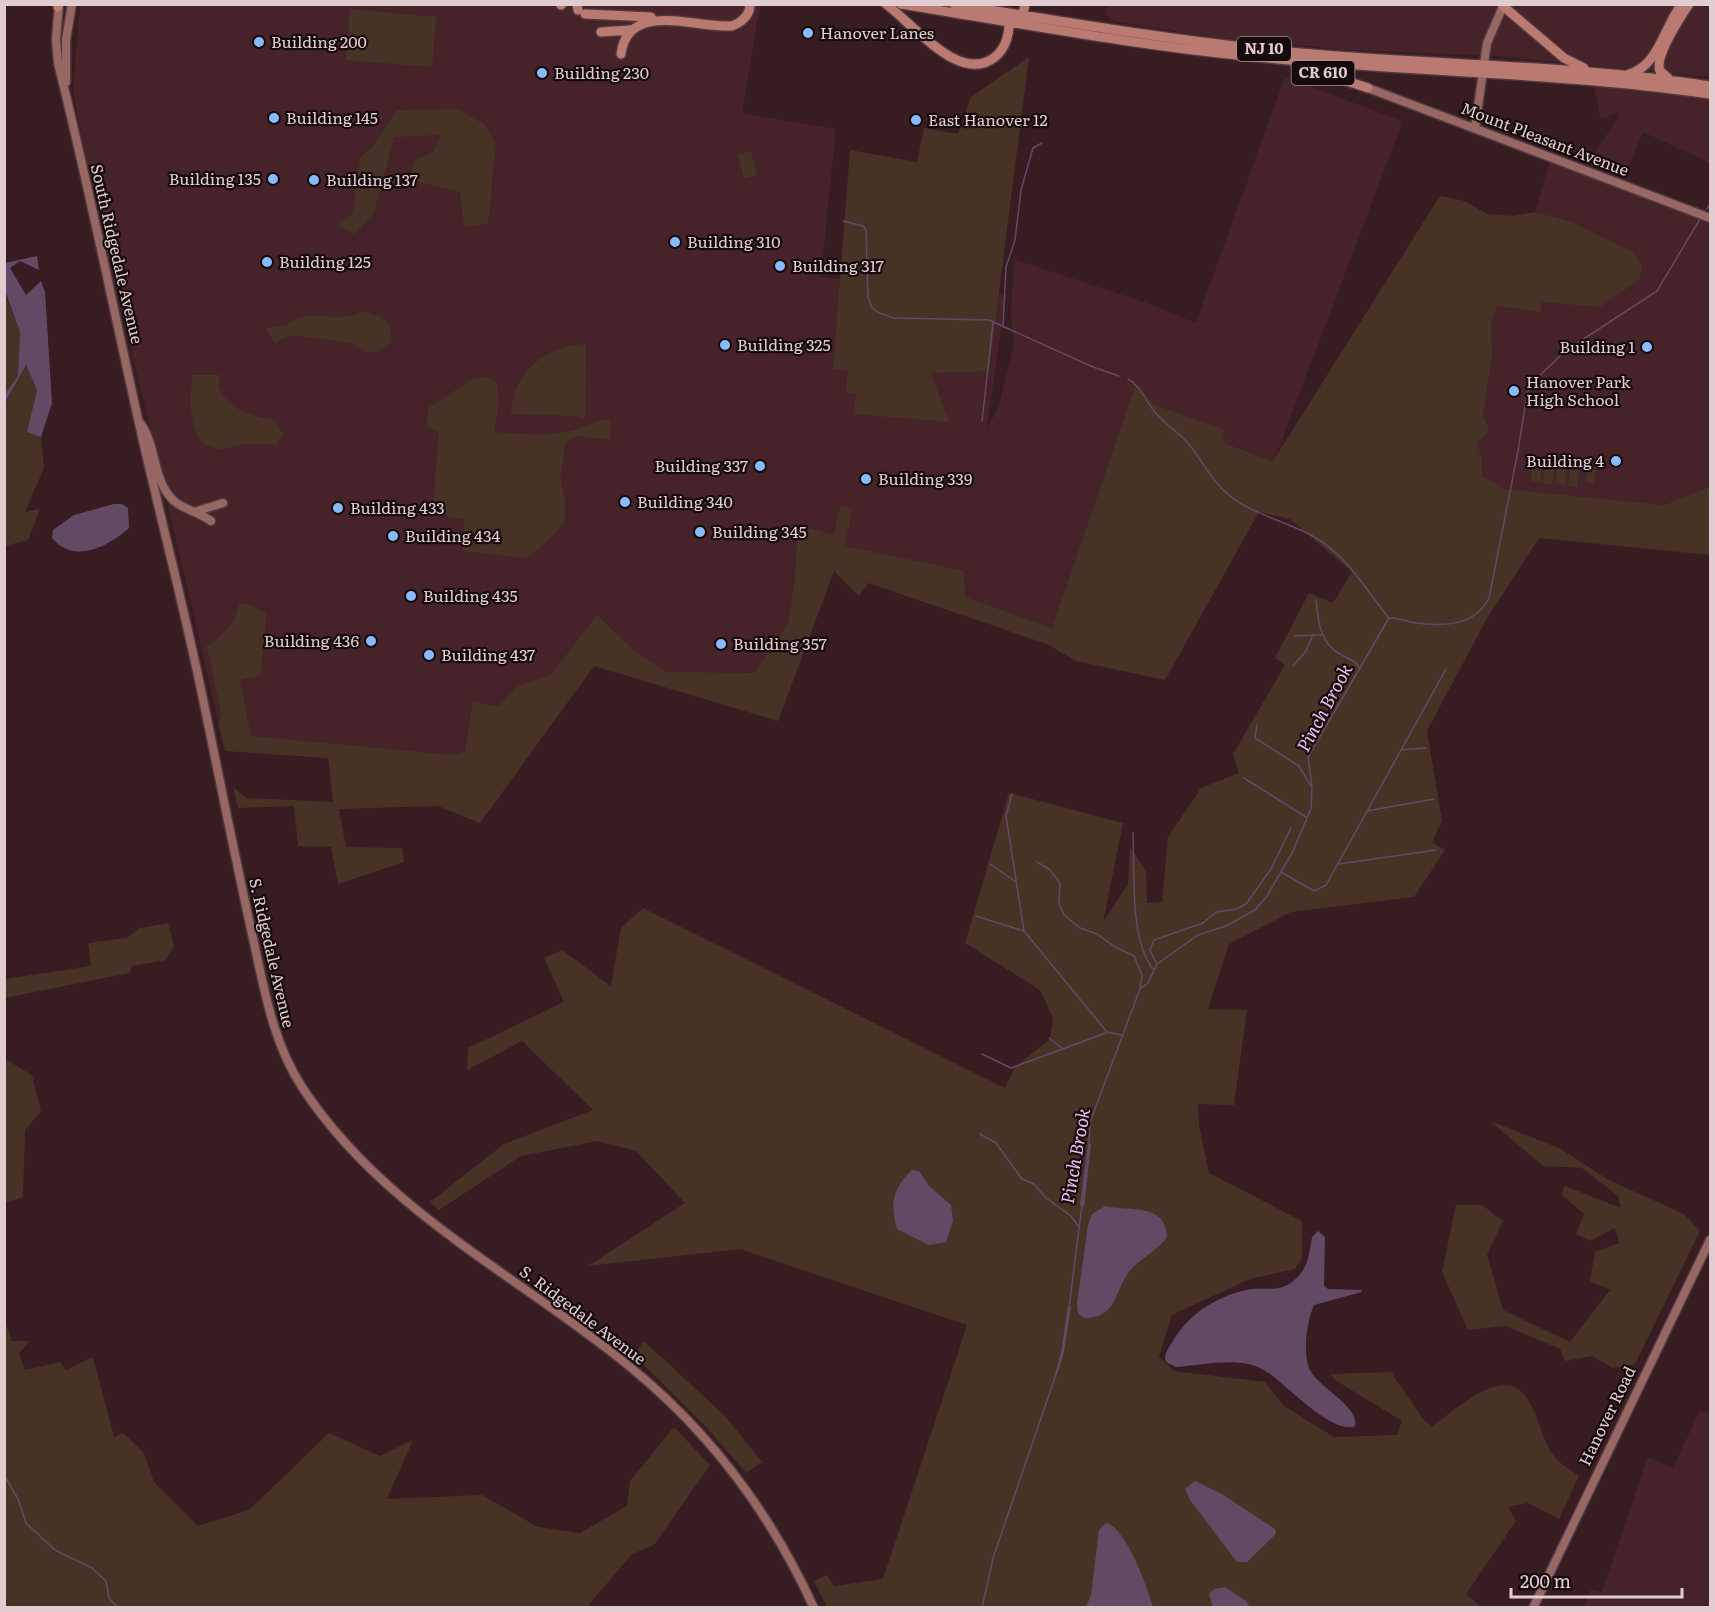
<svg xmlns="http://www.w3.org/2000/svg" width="1715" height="1612" viewBox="0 0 1715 1612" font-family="Literata,serif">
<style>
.built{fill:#462329}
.green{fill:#473325}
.water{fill:#624a64}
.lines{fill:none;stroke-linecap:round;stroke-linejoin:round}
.stream{stroke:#624a64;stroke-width:1.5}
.secondary-casing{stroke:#50393d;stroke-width:11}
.primary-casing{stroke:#50393d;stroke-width:12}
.secondary{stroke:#976764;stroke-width:8}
.primary{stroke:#ba7971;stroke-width:9}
.poi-dot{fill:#87bbfb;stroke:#170a0c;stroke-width:2}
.labels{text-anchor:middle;stroke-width:4.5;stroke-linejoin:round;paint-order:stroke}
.shield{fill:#170a0c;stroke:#a49294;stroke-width:1.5}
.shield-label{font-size:15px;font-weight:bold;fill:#e1cdcf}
.poi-label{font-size:16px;fill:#e1cdcf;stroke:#170a0c;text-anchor:start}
.street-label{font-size:16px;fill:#e1cdcf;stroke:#170a0c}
.water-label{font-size:18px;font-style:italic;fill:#edc1f2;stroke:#170a0c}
</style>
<rect width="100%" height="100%" fill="#371c21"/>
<path class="built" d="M1107,4L1710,5V77L1498,56L1349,50L1220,38L1112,21L1106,14Z
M80,5H760L742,113L836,129L821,277L1006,295L987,428L998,409L1014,343L1011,314L1014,259L1147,303L1196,323L1285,77L1402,121L1407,110L1275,458L1440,196L1464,201L1487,214L1513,216L1535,212L1550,162L1710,224V487L1664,505L1526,492L1273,461L1224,443L1222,429L1155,405L1136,385L1047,644L1005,630L1007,621L833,568L778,721L594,666L480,823L328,758L225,751L149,423L91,188L73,89Z
M1593,85L1710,98V163L1643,132L1624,177L1588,162L1618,118L1619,112L1601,119Z
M1700,1410L1710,1414V1607H1584L1591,1589L1602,1592L1648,1457L1673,1468Z"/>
<path class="green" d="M350,9L436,17L432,67L346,60Z
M1029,57L989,371L931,373L949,422L854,414L856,394L846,393L848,371L833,369L850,150L917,162L924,128L958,134L971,97Z
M458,109L485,125L496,144L488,224L464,227L460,192L409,180L414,161L433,152L441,135L394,137L374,213L354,234L338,225L353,213L360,158L374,145L397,110Z
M751,151L757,175L744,178L738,155Z
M1440,196L1464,201L1487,214L1513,216L1535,212L1572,222L1633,252L1642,265L1640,279L1600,307L1542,302L1540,312L1497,306L1491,324L1492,355L1483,415L1489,430L1477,443L1482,459V477L1495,482L1503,489L1664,505L1710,487V555L1539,538L1486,620L1427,731L1442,821L1432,842L1445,850L1414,897L1291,912L1229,944L1208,1009L1247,1010L1234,1105L1198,1104L1199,1125L1209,1173L1302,1221V1258L1295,1269L1250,1279L1172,1315L1159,1357L1174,1371L1265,1382L1284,1406L1334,1437L1397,1435L1402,1421L1335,1380L1330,1374L1391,1372L1423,1419L1432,1426C1450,1414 1470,1395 1490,1388C1536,1372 1535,1432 1554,1456C1560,1464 1571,1470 1579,1476L1559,1519L1528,1503L1508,1507L1516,1521L1466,1594L1482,1607H827L814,1581L827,1575L834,1586L883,1579L967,1325L740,1249L588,1266L685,1203L636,1151L597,1141L521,1156L439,1210L430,1202L504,1144L593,1110L522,1041L467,1070L468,1048L564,1002L544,958L562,950L611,986L621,928L643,908L1005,1088L1015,1067L1050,1039L1053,1018L1040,990L965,943L1009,793L1123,823L1103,922L1128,884L1130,847L1146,871L1147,903L1162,902L1168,837L1201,788L1239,773L1233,754L1285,665L1275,658L1309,593L1333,603L1352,572L1290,519L1259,512L1165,680L1076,661L1047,644L868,583L859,596L834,571L778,721L594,666L480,823L438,806L339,809L346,847L402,848L404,862L338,884L331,847L298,846L294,806L238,808L233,787L246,798L333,802L328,758L225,751L218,722L222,717L207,647C223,635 236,624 239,604L251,605L266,614L261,675L240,680L251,736L452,755L465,751L473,701L498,707L517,687L552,674L597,615L630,647L666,672L754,673L788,624L795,579L798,525L834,535L840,506L852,509L845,546L964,571L965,597L1052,628L1136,384L1155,405L1223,429L1224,443L1273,461Z
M4,291L20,332L18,376L5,394Z
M363,311L381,317L389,324L392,342L376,352H364L351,343L298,336L285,337L275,344L266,328L286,326C306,305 339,326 363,311Z
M586,344L585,419L578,416L511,414C513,372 545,346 586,344Z
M26,365L37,390L27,432L41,437L44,468L25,512L40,509L28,540L5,546V405Z
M192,375H220L218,387C230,411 250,415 275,421L284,435L277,444C265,444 252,443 239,445C235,445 230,448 226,449C184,452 191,400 192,375Z
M488,377L496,381L499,402L494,432C532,435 566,439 601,419L611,421L610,440L580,436L566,442L560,479L565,500V521L554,535L527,558L463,551L464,519L432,514L439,432L426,426L428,408L474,378Z
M1533,461L1542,462L1540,482L1531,481Z
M1587,462L1596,463L1594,483L1585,482Z
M1546,463L1555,464L1552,484L1543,483Z
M1558,464L1567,465L1565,485L1556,484Z
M1571,466L1580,467L1577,487L1568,486Z
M168,923L174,946L166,960L132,966L129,973L5,998V979L91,966L88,943L127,938L140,928Z
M5,1059L32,1075L41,1111L25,1130L23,1197L5,1203Z
M1490,1121L1559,1148L1609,1180L1684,1214L1700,1231L1635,1364L1613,1368L1592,1356L1565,1361L1560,1349L1506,1326L1468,1330L1442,1272L1456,1205H1482L1503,1221L1487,1255L1503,1310L1570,1342L1610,1290L1590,1281L1595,1252L1619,1243L1615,1228L1590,1241L1576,1234L1584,1214L1561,1194L1565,1186L1621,1208L1618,1196L1582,1168L1543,1166Z
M4,1319L12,1341H29L19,1354L25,1370L60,1362L66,1370L93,1357L114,1437L123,1433L144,1453L154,1482L198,1526L249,1510L329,1433L380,1456L413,1440L387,1499L482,1495L538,1527L580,1533L627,1506L630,1481L674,1427L710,1465L654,1545L632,1554L587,1607H5Z
M644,1341L725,1416L762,1462L746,1473L708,1429L634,1355Z"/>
<path class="water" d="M37,256L39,270L20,261L10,268L26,295L41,281L45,292L52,403L41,437L27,432L37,390L26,365L4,405L5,394L18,376L20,332L5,291V263Z
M114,504H122L128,508L129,528C109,546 74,565 52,538L53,530L74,515Z
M1088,1144H1091L1084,1207L1080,1205Z
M912,1170L919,1171L929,1186L951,1205L953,1221L946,1242L929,1245L897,1229C890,1205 892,1189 912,1170Z
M1105,1206C1129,1212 1166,1202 1167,1237C1157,1252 1139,1258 1129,1272C1114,1292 1116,1319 1084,1318L1078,1313L1077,1303L1088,1225L1092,1214Z
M1318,1231L1325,1237L1324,1286L1328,1289L1361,1290L1362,1292L1314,1305C1307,1320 1302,1354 1310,1370C1318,1387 1360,1407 1355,1426C1333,1436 1286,1384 1267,1372C1242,1355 1205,1365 1176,1367L1166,1362C1163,1355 1169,1347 1173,1341C1189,1313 1220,1294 1252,1289C1264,1288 1279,1291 1289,1284C1307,1273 1309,1257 1312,1237Z
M1068,1306L1071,1307L1064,1352L1051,1389L1061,1352Z
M1195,1481L1222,1494L1275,1529L1276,1534L1247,1562H1237L1190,1500L1185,1489Z
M1106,1523C1126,1527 1148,1589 1153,1607H1086L1091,1595L1099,1530Z
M1225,1587L1246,1601L1250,1607H1213L1209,1594L1214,1589Z"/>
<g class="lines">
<path class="stream" d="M1707,209L1710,203
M843,221L863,226L866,230L868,297L872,308L879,313L894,318L989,320L1093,367L1119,376
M1003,327L1006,267L1015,240L1021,190L1033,148L1042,143
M1128,379C1141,386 1145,400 1154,411C1163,423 1177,431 1187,442C1200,457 1209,476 1223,490C1249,515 1286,520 1316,538C1348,557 1366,590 1389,618
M982,421L993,323
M1316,600C1318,621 1320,643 1340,654C1347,659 1354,659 1359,667
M1295,636L1321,635
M1293,666L1306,651L1313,635
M1257,725L1255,738L1299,766L1311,786
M1401,750L1426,748
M1244,778L1306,817
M1012,794L1006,816L1024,931L1107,1032L1121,1035
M1367,811L1434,799
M1133,833C1135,871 1129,939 1153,969
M1037,862L1049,869L1060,883L1059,904L1064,915L1080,928L1097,934L1115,947L1134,956L1142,975L1140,988
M990,864L1016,882
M1339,864L1436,850
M1281,872L1314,891L1326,885L1446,669
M976,916L1024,931
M1156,963L1150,950L1154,940L1203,923L1216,912L1237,909L1246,904L1271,869L1291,828
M1049,1038L1062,1048
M982,1054L1011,1068L1106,1033
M980,1134L996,1143L1022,1179L1034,1184L1045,1197L1071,1216L1079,1227
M1089,1144L1090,1122L1140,989L1148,983L1157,964L1198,935L1226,926L1255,910L1267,896L1292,853L1311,809L1312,788L1308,757L1389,618C1399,617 1407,622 1417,623C1446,627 1475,625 1489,598L1518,451L1527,394L1531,384L1565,351L1657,291L1700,219
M1069,1308L1082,1205
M4,1475L18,1499L26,1523L55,1550L92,1568L106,1581L109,1598L118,1608
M982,1608L993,1558L1062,1357"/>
<g class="secondary-casing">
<path id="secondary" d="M59,4L56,39L58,63C88,182 112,303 139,423C160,517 185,610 204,704C220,781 235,857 252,934C264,987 272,1041 302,1087C382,1210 519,1276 629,1366C709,1431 771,1514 814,1608
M66,82V40L72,4
M1368,88L1710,218
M1475,128L1487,43L1504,4
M141,424C157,447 152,480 174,501C185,510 199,512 211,521
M197,511L223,503
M1533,1608L1710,1240"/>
</g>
<g class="primary-casing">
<path id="primary" d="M58,4V7
M577,4L578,10
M886,4C913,24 960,85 995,57C1006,48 1010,33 1009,19
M901,4C1023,24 1145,47 1268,58C1416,72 1564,73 1710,94
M954,4C1069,23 1184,42 1300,53C1437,65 1574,65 1710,86
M561,5L562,4
M1503,6L1564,58L1584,68
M585,14L651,17
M1022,21L1025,4
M601,32L630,30
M621,54C628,0 695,28 732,26C742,22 750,16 750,4
M1295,64L1368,88
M1629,74C1659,66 1664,26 1682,4
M1668,78L1660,71C1654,56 1680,18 1689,4"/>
</g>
<use href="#secondary" class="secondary"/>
<use href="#primary" class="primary"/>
</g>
<g class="poi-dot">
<circle cx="808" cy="33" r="6"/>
<circle cx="259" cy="42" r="6"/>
<circle cx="542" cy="73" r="6"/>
<circle cx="274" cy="118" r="6"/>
<circle cx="916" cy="120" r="6"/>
<circle cx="273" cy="179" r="6"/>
<circle cx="314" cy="180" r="6"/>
<circle cx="675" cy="242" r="6"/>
<circle cx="267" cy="262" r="6"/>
<circle cx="780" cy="266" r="6"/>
<circle cx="725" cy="345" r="6"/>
<circle cx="1647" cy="347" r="6"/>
<circle cx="1514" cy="391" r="6"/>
<circle cx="1616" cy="461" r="6"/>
<circle cx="760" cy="466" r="6"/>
<circle cx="866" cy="479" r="6"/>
<circle cx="625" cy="502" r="6"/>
<circle cx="338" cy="508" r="6"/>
<circle cx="700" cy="532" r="6"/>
<circle cx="393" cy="536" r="6"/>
<circle cx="411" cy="596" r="6"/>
<circle cx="371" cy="641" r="6"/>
<circle cx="721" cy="644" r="6"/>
<circle cx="429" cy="655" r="6"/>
</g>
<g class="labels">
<g class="shield">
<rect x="1237" y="37" width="54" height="24" rx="4.5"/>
<rect x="1291.5" y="61" width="63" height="24" rx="4.5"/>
</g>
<g class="shield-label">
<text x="1264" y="54">NJ 10</text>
<text x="1323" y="78">CR 610</text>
</g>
<g class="poi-label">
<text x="820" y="39">Hanover Lanes</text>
<text x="271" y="48">Building 200</text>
<text x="554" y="79">Building 230</text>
<text x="286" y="124">Building 145</text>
<text x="928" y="126">East Hanover 12</text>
<text x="261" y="185" text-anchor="end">Building 135</text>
<text x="326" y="186">Building 137</text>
<text x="687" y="248">Building 310</text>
<text x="279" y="268">Building 125</text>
<text x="792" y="272">Building 317</text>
<text x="737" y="351">Building 325</text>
<text x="1635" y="353" text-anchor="end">Building 1</text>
<text x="1526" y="388">Hanover Park<tspan x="1526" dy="18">High School</tspan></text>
<text x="1604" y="467" text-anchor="end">Building 4</text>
<text x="748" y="472" text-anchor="end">Building 337</text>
<text x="878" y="485">Building 339</text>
<text x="637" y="508">Building 340</text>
<text x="350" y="514">Building 433</text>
<text x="712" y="538">Building 345</text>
<text x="405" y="542">Building 434</text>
<text x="423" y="602">Building 435</text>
<text x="359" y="647" text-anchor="end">Building 436</text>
<text x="733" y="650">Building 357</text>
<text x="441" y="661">Building 437</text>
</g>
<g class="street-label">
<text transform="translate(1545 139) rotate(21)" y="6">Mount Pleasant Avenue</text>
<text transform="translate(117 254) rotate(77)" y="6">South Ridgedale Avenue</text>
<text transform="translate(272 953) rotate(77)" y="6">S. Ridgedale Avenue</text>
<text transform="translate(583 1315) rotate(37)" y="6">S. Ridgedale Avenue</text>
<text transform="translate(1607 1416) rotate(-64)" y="6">Hanover Road</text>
</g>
<g class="water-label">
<text transform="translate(1325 708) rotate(-62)" y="6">Pinch Brook</text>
<text transform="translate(1076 1156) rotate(-80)" y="6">Pinch Brook</text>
</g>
</g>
<rect width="1715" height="1612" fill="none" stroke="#e1cdcf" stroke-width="12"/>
<path d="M1511 1588v9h171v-9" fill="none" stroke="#e1cdcf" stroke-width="3"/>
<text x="1520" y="1588" font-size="18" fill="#e1cdcf" stroke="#170a0c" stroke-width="4.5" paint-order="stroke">200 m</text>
</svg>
